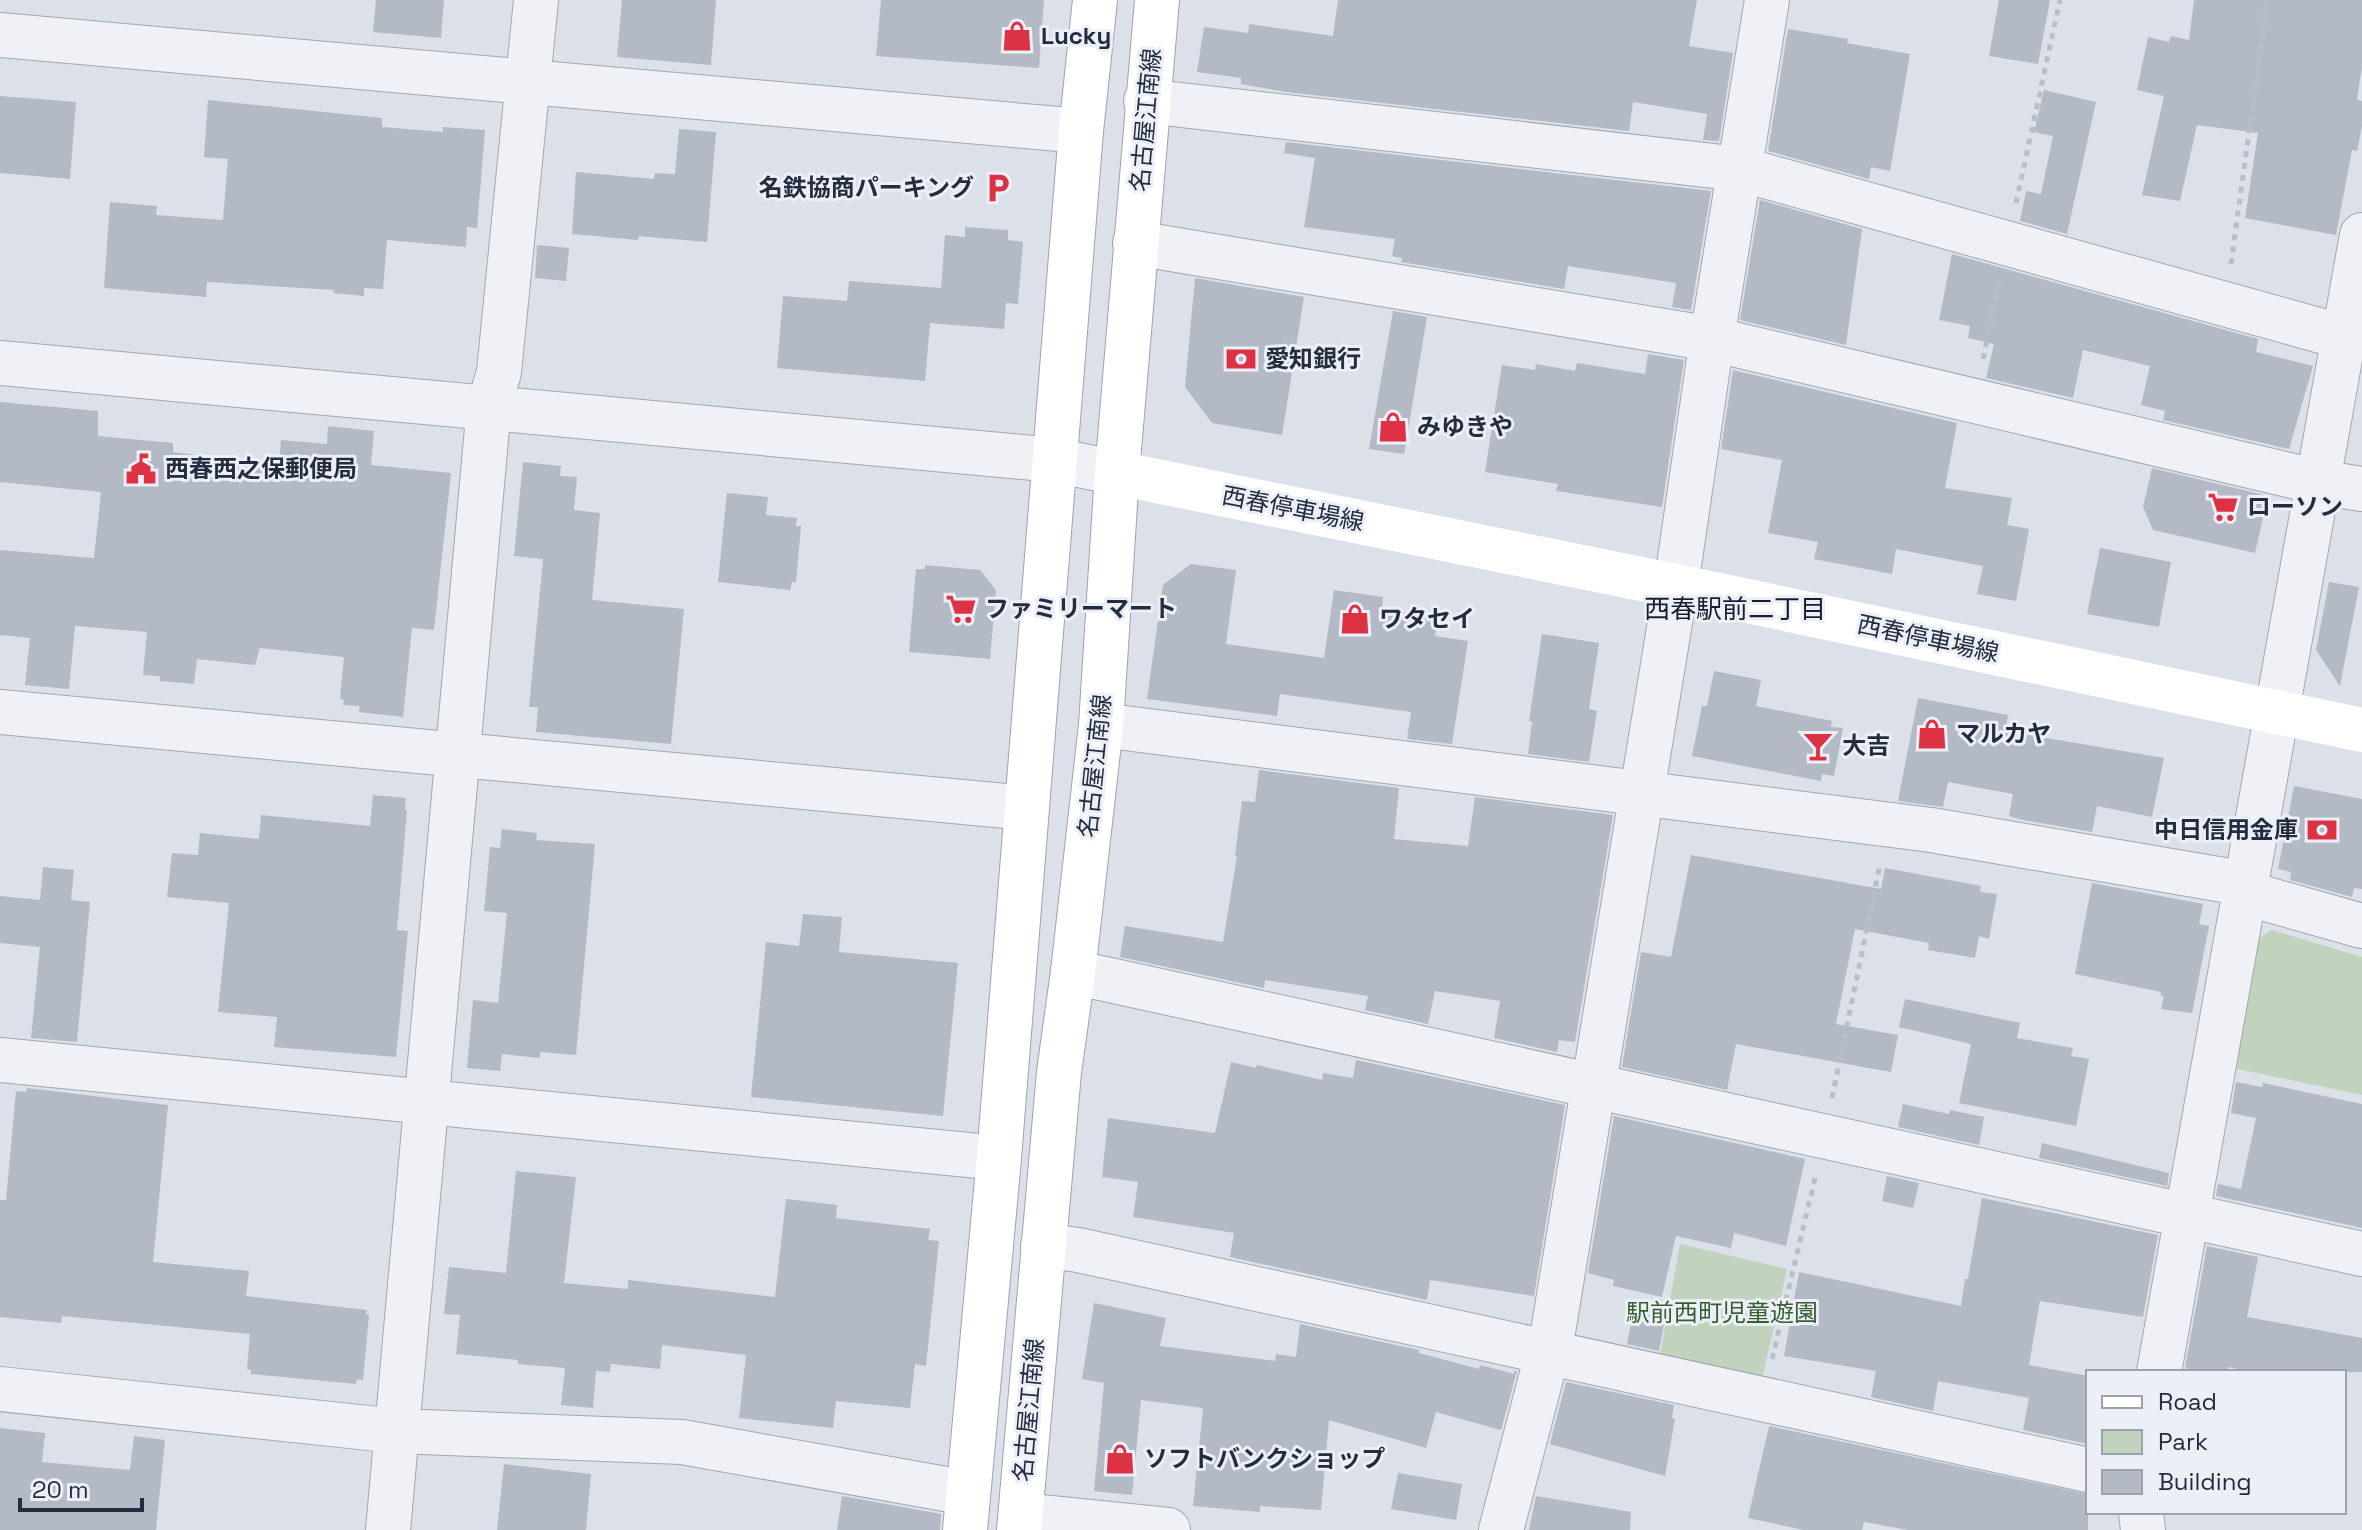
<svg xmlns="http://www.w3.org/2000/svg" width="2362" height="1530" viewBox="0 0 2362 1530" font-family="'Space Grotesk','Noto Sans JP',sans-serif">
<style>
.green{fill:#c1d3bc}
.building{fill:#b3b9c5}
.lines{fill:none;stroke-linecap:round;stroke-linejoin:round}
.minor-casing{stroke:#a1a7b2;stroke-width:46}
.tertiary-casing{stroke:#a1a7b2;stroke-width:46}
.primary-casing{stroke:#9aa4b5;stroke-width:46}
.path{stroke:#babec7;stroke-width:5;stroke-dasharray:6 6;stroke-linecap:butt}
.minor{stroke:#eff1f6;stroke-width:44}
.tertiary{stroke:#eff1f6;stroke-width:44}
.secondary{stroke:#fff;stroke-width:44}
.primary{stroke:#fff;stroke-width:44}
.labels{text-anchor:middle;stroke-width:6;stroke-linejoin:round;paint-order:stroke}
.poi-label{font-size:24px;font-weight:bold;fill:#242d40;stroke:#eceff6;text-anchor:start}
.street-label{font-size:24px;fill:#242d40;stroke:#eceff6}
.park-label{font-size:24px;fill:#375d30;stroke:#eceff6}
.neighbourhood-label{font-size:26px;fill:#171e30;stroke:#eceff6}
</style>
<rect width="100%" height="100%" fill="#dce0e8"/>
<path class="green" d="M2272,930L2362,957V1095L2233,1068L2253,942Z
M1680,1244L1787,1269L1761,1384L1659,1361Z"/>
<path class="building" d="M376,0H444L441,38L373,32Z
M622,0H716L711,65L617,57Z
M881,0H1044L1039,68L876,56Z
M1338,0H1697L1689,46L1733,53L1719,141L1703,140L1707,114L1633,102L1629,131L1286,92L1241,84V78L1197,72L1204,27L1248,33L1249,24L1333,36Z
M1999,0H2050L2038,64L1989,56Z
M2194,0H2362V66L2357,100L2362,101V126L2357,151L2352,150L2336,235L2245,218L2258,133L2197,125L2180,201L2142,195L2164,96L2137,90L2148,37L2169,42L2171,36L2189,40Z
M1788,29L1848,39L1847,43L1910,54L1890,171L1871,167L1869,179L1768,151Z
M2044,90L2096,102L2067,234L2020,221L2026,191L2041,194L2053,136L2034,132Z
M0,96L76,102L70,179L0,173Z
M208,100L382,118V127L443,132V127L485,130L477,228L467,227L466,247L387,240L383,289L364,288V296L333,293L334,290L207,282L206,297L104,288L110,202L157,206L156,215L223,220L228,159L204,157Z
M679,129L716,132L707,242L639,236L638,240L572,234L576,172L654,179L655,173L675,174Z
M1286,142L1711,191L1691,310L1672,307L1676,283L1568,266L1564,289L1401,262L1402,258L1392,256L1395,239L1304,227L1315,158L1284,153Z
M1760,200L1862,229L1846,345L1740,320Z
M965,227L1008,230V240L1023,242L1018,304L1006,303L1004,329L930,323L925,381L777,368L783,296L847,301L849,281L941,288L945,235L965,237Z
M537,245L569,248L566,281L535,278Z
M1952,254L2258,339L2256,352L2313,366L2289,449L2163,420L2165,411L2141,405L2150,366L2083,350L2073,398L1986,378L1994,344L1968,338L1970,326L1939,320Z
M1195,278L1304,297L1282,435L1212,423L1185,387Z
M1393,311L1427,317L1404,454L1369,449Z
M1648,354L1684,360L1662,507L1556,491L1558,484L1485,472L1502,365L1535,370L1536,364L1575,371L1577,363L1645,374Z
M1733,370L1957,423L1945,488L2012,498L2007,525L2029,529L2016,601L1977,594L1983,566L1896,549L1892,574L1814,559L1818,542L1768,533L1782,460L1721,449Z
M0,402L98,411V436L173,443V452L279,465L281,440L327,444L328,426L374,431L371,465L451,473L434,630L412,628L403,717L359,712L360,706L343,705L344,700L340,699L344,657L260,648L255,665L197,659L194,684L160,681V676L143,675L147,632L75,626L69,689L25,685L30,638L0,635V550L94,558L101,492L0,482Z
M523,462L561,466L560,476L577,477L574,510L600,513L592,600L684,609L671,744L536,732L538,707H529L543,559L514,556Z
M2152,468L2268,496L2255,553L2153,530L2143,507Z
M727,493L768,497L766,515L797,518L796,526H801L796,582H792L790,590L718,582Z
M2100,548L2171,562L2159,627L2087,614Z
M1191,564L1236,570L1226,644L1324,658L1334,590L1383,597L1382,609L1438,618L1435,636L1468,641L1452,744L1407,739L1411,712L1280,694L1277,716L1147,699L1163,585Z
M925,565L980,570L996,590L990,659L909,652L916,569H925Z
M2329,582L2359,587L2340,686L2316,650Z
M1542,634L1599,643L1589,709L1597,711L1589,762L1528,754L1532,722L1529,721Z
M1714,671L1761,680L1756,706L1832,721L1831,727L1843,728L1834,776L1822,774L1821,781L1692,756L1702,706H1707Z
M1918,698L2008,715L2005,731L2164,758L2152,817L2097,806L2092,832L2023,820L2009,816L2013,794L1948,782L1943,807L1898,801Z
M1259,770L1399,788L1394,839L1468,846L1475,797L1613,815L1575,1042L1559,1040L1557,1052L1494,1038L1500,1001L1435,991L1428,1024L1365,1010L1368,996L1265,980L1264,988L1120,957L1125,926L1223,942L1237,856H1235L1242,801L1255,802Z
M2294,786L2362,799V889L2354,888L2352,897L2290,880L2291,872L2278,869Z
M373,795L406,798L405,810H407L397,930L408,931L396,1057L274,1047L277,1017L218,1012L229,903L167,897L172,853L198,855L200,833L259,839L261,815L370,826Z
M502,829L537,833L536,840L595,844L576,1055L540,1052V1058L502,1054L500,1071L467,1068L473,1000L498,1003L507,913L484,911L490,847L500,848Z
M1691,855L1881,889L1885,868L1981,886L1980,892L1997,894L1989,939L1979,936L1975,958L1928,950L1929,943L1855,929L1836,1024L1898,1035L1891,1072L1736,1044L1727,1090L1622,1067L1641,952L1671,957Z
M43,867L74,870L71,900L90,902L77,1042L31,1038L40,947L0,943V896L40,900Z
M2092,883L2203,904L2199,924L2209,926L2192,1013L2161,1009L2164,996H2161V992L2075,974Z
M803,914L842,917L839,952L958,963L943,1116L751,1097L766,942L799,946Z
M1905,999L2020,1023L2017,1038L2073,1048L2071,1056L2089,1059L2076,1126L1959,1103L1971,1044L1899,1027Z
M1356,1060L1565,1105L1534,1296L1430,1280L1427,1300L1230,1257L1234,1233L1133,1217L1138,1182L1102,1177L1108,1118L1215,1133L1231,1062L1256,1068L1257,1065L1322,1080L1323,1073L1353,1078Z
M2236,1082L2262,1087L2263,1083L2362,1104V1228L2216,1196L2218,1184L2241,1189L2256,1118L2231,1113Z
M27,1088L168,1105L153,1262L249,1271L246,1296L367,1310L366,1314L369,1315L363,1380L357,1379L356,1384L251,1374V1370L247,1369L250,1334L62,1316L61,1323L0,1317V1200H6L16,1091L26,1092Z
M1903,1104L1949,1114L1950,1110L1984,1117L1979,1145L1898,1127Z
M1614,1116L1805,1159L1786,1246L1734,1233L1731,1248L1676,1236L1662,1297L1613,1286L1614,1280L1588,1273Z
M2042,1143L2169,1173L2167,1186L2039,1158Z
M516,1171L576,1177L564,1283L628,1289V1280L775,1297L786,1199L837,1205L836,1218L930,1229L928,1240L939,1241L926,1366L915,1364L910,1408L836,1401L833,1428L739,1418L746,1355L662,1345L660,1369L611,1364L610,1372L596,1371L593,1408L561,1405L565,1368L518,1364V1360L456,1354L460,1315L444,1314L449,1267L506,1273Z
M1887,1176L1919,1183L1913,1208L1882,1201Z
M1982,1198L2158,1235L2143,1317L2040,1301L2029,1365L2088,1376V1444L2023,1430L2029,1398L1938,1381L1933,1411L1871,1397L1876,1371L1784,1356L1799,1272L1961,1306L1965,1279H1968Z
M2207,1246L2258,1257L2247,1317L2362,1338V1372H2253L2228,1367L2227,1372H2202L2185,1368Z
M1635,1302L1667,1308L1659,1351L1627,1344Z
M1094,1303L1166,1318L1160,1346L1275,1361L1276,1354L1296,1357L1300,1324L1419,1350V1353L1479,1369L1480,1365L1514,1374V1371H1517L1501,1430L1436,1412L1426,1448L1329,1420L1321,1510L1260,1506V1512L1193,1506L1203,1408L1141,1400L1132,1495L1094,1491L1104,1383L1082,1379Z
M1566,1382L1674,1405L1672,1418L1675,1419L1665,1476L1550,1444Z
M1769,1426L2088,1494V1530H1908L1864,1522L1862,1530H1804L1748,1518Z
M0,1428L45,1433L42,1462L130,1470L134,1436L165,1440L156,1530H0Z
M504,1464L591,1474L586,1530H497Z
M1398,1473L1462,1484L1456,1520L1391,1509Z
M842,1496L941,1514L940,1530H837Z
M1536,1496L1631,1512L1630,1530H1529Z"/>
<g class="lines">
<g class="minor-casing">
<path id="minor" d="M0,35L1081,131
M1146,101L1740,169L2343,337
M1135,243L1712,339L2318,482L2362,489
M0,712L1027,808
M1101,725L1931,830L2247,884
M2245,893L2362,926
M1073,972L2362,1254
M0,1060L999,1158
M1043,1245L1078,1250L2088,1470
M2159,1372L2362,235
M2141,1512L2143,1530
M1021,1515L1168,1530
M1501,1530L1553,1332L1676,586L1712,339L1767,0"/>
</g>
<g class="tertiary-casing">
<path id="tertiary" d="M0,363L1055,460L1117,473
M0,1389L397,1431L682,1442L968,1493
M388,1530L489,406L499,372L536,0"/>
</g>
<g class="primary-casing">
<path id="primary" d="M965,1530L999,1158L1081,131L1095,0
M1019,1530L1059,1072L1073,972L1101,725L1117,473L1157,0"/>
</g>
<path class="path" d="M2016,203L2060,0
M2231,264L2267,0
M1983,359L1999,283
M1832,1098L1880,865
M1772,1359L1815,1178"/>
<use href="#minor" class="minor"/>
<use href="#tertiary" class="tertiary"/>
<path class="secondary" d="M1117,473L1676,586L2362,730"/>
<use href="#primary" class="primary"/>
</g>
<defs>
<g id="shop-bare" transform="scale(2.4)"><path d="M-5-2.5h2.3a2.7 3.5 0 0 1 5.4 0H5L5.5 6h-11ZM-1.5-2.5h3a1.5 2.3 0 0 0-3 0Z" fill="#dc3244" stroke="#eceff6" stroke-width="2.5" paint-order="stroke"/></g>
<g id="parking-bare" transform="scale(2.4)"><path d="M-3.5-5.5H1a3.5 3.5 0 0 1 0 7H-1V5.5H-3.5ZM-1-3.4V-.6H.8a1.4 1.4 0 0 0 0-2.8Z" fill="#dc3244" stroke="#eceff6" stroke-width="2.5" paint-order="stroke"/></g>
<g id="bank-bare" transform="scale(2.4)"><path d="M-6-4H6V4H-6ZM0-2.3a2.3 2.3 0 1 0 0 4.6a2.3 2.3 0 1 0 0-4.6Z" fill="#dc3244" stroke="#eceff6" stroke-width="2.5" paint-order="stroke"/></g>
<g id="civic-bare" transform="scale(2.4)"><path d="M-.6-6.5H3V-4.5H.6V-3L4-1V1h2V6H-6V1h2V-1L-.6-3ZM-1.2 2.5V6h2.4V2.5Z" fill="#dc3244" stroke="#eceff6" stroke-width="2.5" paint-order="stroke"/></g>
<g id="supermarket-bare" transform="scale(2.4)"><path d="M-6-5.5h2.5l.6 2H6L4.5 2H-2.5L-4.4-4H-6ZM-1.5 3.2a1.3 1.3 0 1 0 .1 0ZM3 3.2a1.3 1.3 0 1 0 .1 0Z" fill="#dc3244" stroke="#eceff6" stroke-width="2.5" paint-order="stroke"/></g>
<g id="bar-bare" transform="scale(2.4)"><path d="M-6-5H6L.8 .8V4.5H3.5V6h-7V4.5H-.8V.8Z" fill="#dc3244" stroke="#eceff6" stroke-width="2.5" paint-order="stroke"/></g>
</defs>
<g fill-rule="evenodd">
<use href="#shop-bare" x="1017" y="36"/>
<use href="#parking-bare" x="998" y="188"/>
<use href="#bank-bare" x="1241" y="359"/>
<use href="#shop-bare" x="1393" y="427"/>
<use href="#civic-bare" x="141" y="469"/>
<use href="#supermarket-bare" x="2223" y="507"/>
<use href="#supermarket-bare" x="961" y="609"/>
<use href="#shop-bare" x="1355" y="619"/>
<use href="#shop-bare" x="1932" y="734"/>
<use href="#bar-bare" x="1818" y="746"/>
<use href="#bank-bare" x="2322" y="830"/>
<use href="#shop-bare" x="1120" y="1459"/>
</g>
<g class="labels">
<g class="poi-label">
<text x="1041" y="44">Lucky</text>
<text x="974" y="196" text-anchor="end">名鉄協商パーキング</text>
<text x="1265" y="367">愛知銀行</text>
<text x="1417" y="435">みゆきや</text>
<text x="165" y="477">西春西之保郵便局</text>
<text x="2247" y="515">ローソン</text>
<text x="985" y="617">ファミリーマート</text>
<text x="1379" y="627">ワタセイ</text>
<text x="1956" y="742">マルカヤ</text>
<text x="1842" y="754">大吉</text>
<text x="2298" y="838" text-anchor="end">中日信用金庫</text>
<text x="1144" y="1467">ソフトバンクショップ</text>
</g>
<g class="street-label">
<text transform="translate(1146 120) rotate(-85)" y="8">名古屋江南線</text>
<text transform="translate(1293 509) rotate(11)" y="8">西春停車場線</text>
<text transform="translate(1928 639) rotate(12)" y="8">西春停車場線</text>
<text transform="translate(1095 766) rotate(-84)" y="8">名古屋江南線</text>
<text transform="translate(1029 1410) rotate(-85)" y="8">名古屋江南線</text>
</g>
<g class="park-label">
<text x="1722" y="1321">駅前西町児童遊園</text>
</g>
<g class="neighbourhood-label">
<text x="1735" y="618">西春駅前二丁目</text>
</g>
</g>
<rect x="2086" y="1370" width="260" height="144" fill="#eceff6" stroke="#9ca1ad" stroke-width="2"/>
<rect x="2102" y="1396" width="40" height="12" fill="#ffffff" stroke="#9ca1ad" stroke-width="2"/>
<text x="2158" y="1410" font-size="24" fill="#242d40">Road</text>
<rect x="2102" y="1430" width="40" height="24" fill="#c1d3bc" stroke="#9ca1ad" stroke-width="2"/>
<text x="2158" y="1450" font-size="24" fill="#242d40">Park</text>
<rect x="2102" y="1470" width="40" height="24" fill="#b3b9c5" stroke="#9ca1ad" stroke-width="2"/>
<text x="2158" y="1490" font-size="24" fill="#242d40">Building</text>
<path d="M20 1498v12h122v-12" fill="none" stroke="#242d40" stroke-width="4"/>
<text x="32" y="1498" font-size="24" fill="#242d40" stroke="#eceff6" stroke-width="6" paint-order="stroke">20 m</text>
</svg>
